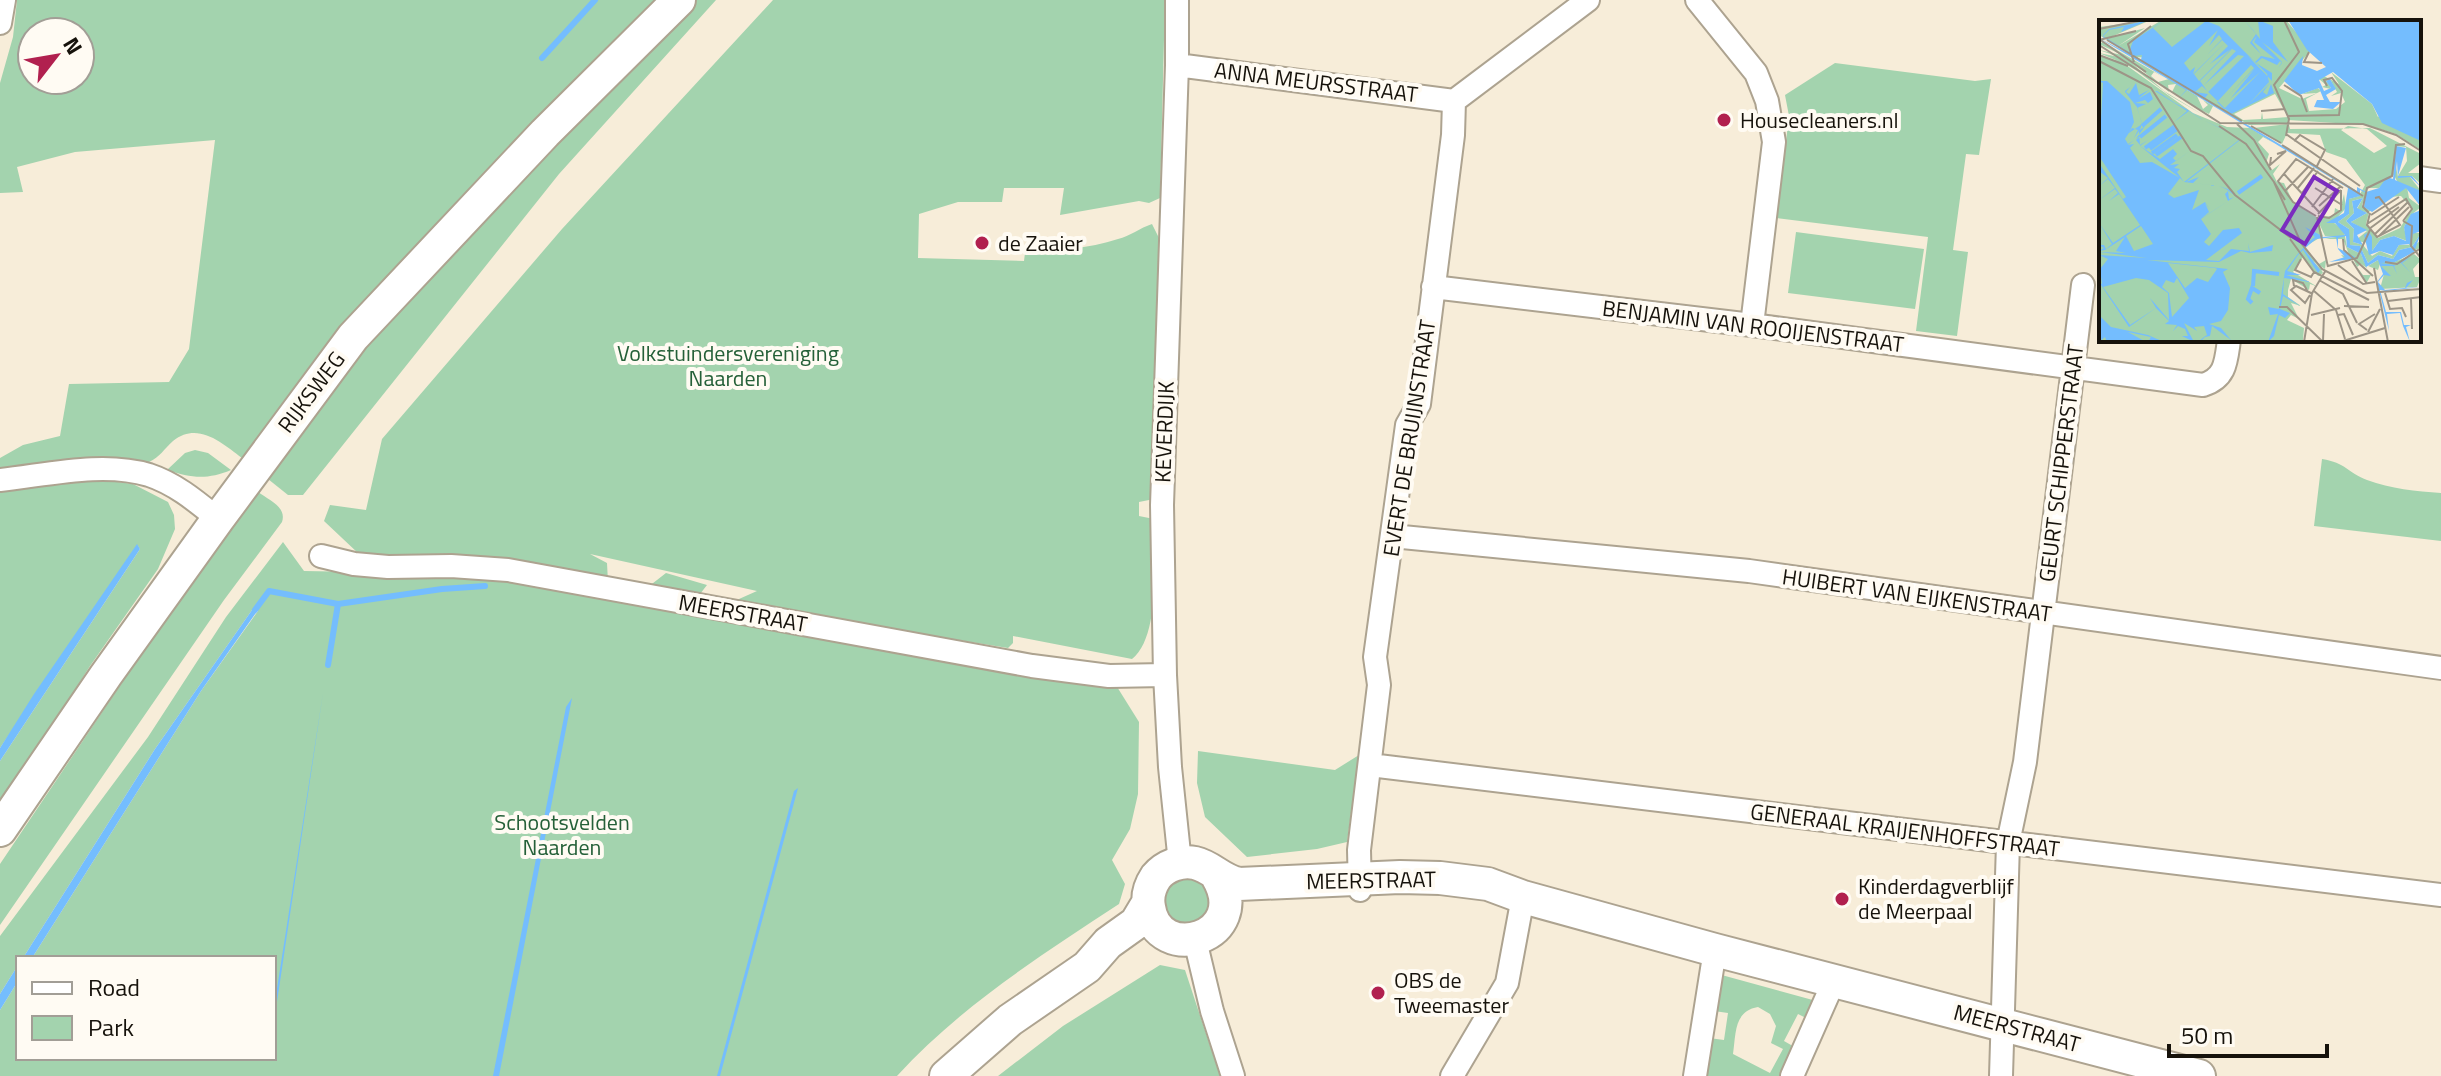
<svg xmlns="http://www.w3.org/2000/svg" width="2441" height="1076" viewBox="0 0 2441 1076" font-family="'Titillium Web',sans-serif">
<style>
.green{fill:#a3d3ae;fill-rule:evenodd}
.water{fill:#74bdfe}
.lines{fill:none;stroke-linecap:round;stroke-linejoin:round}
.stream{stroke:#74bdfe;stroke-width:6}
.street-casing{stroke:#ada390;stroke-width:26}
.secondary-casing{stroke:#ada390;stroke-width:36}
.street{stroke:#fff;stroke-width:22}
.secondary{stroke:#fff;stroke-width:32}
.poi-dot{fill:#b1204f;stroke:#fffbf3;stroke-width:3}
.labels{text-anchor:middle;stroke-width:8;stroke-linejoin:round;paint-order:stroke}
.street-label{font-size:22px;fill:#16120b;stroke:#fffbf3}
.poi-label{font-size:22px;fill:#16120b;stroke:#fffbf3;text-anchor:start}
.park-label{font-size:22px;fill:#256038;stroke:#fffbf3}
.inset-river{fill:none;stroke:#74bdfe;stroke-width:4}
.inset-road{fill:none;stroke:#9d9587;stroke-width:2}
.view{fill:#7b2cbf;fill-opacity:0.15;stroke:#7b2cbf;stroke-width:4}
.inset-edge{fill:none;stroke:#16120b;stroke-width:4}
</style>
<rect width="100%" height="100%" fill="#f7edd9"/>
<path class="green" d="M17,0H660L444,215L401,263L242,458C222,443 198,421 173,441C164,449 160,457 149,462L0,469V458L23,445L60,436L69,384L169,382L189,349L215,140L75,152L17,167L23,192L0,193V83L13,37ZM32,32H80V80H32Z
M689,0H716L559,174L303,495H288L268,479L328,389L368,335Z
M773,0H1165L1160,198L1149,203L1139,201L1060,215L1064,188H1004L1002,202H958L919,214L918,258L1024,261L1025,253C1055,250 1089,249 1118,239C1130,236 1140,228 1152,224L1159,238L1154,499L1139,502V516L1154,519C1153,555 1162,635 1132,659L1013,636V643L1008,648L730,603L757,591L590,554L607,563L608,582L452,556L385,558L359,554L324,521L330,505L366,510L382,439L562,229Z
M1835,63L1975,81L1991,79L1979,155L1966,154L1953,250L1968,252L1957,336L1916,331L1928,237L1777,218L1789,116L1785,95Z
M1796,232L1924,249L1915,309L1788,293Z
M195,450L208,453L231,470C207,480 191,478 167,470L185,453Z
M2322,459C2346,463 2347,472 2367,480C2391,489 2416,491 2441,493V541L2314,526Z
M94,479L133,484L168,502L174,515L175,529L158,569L90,666L0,809V761L140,549L137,545L0,748V487Z
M258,492C269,500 287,507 282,522L224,600L0,925V864L193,577Z
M283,542L304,571L471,574L648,587L666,573L707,585L690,607L1114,682L1139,722L1138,794L1130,829L1112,860L1125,884L1119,904C1040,956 961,1006 897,1076H0V1010L18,981V1058H274V958H32L201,691L258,611L252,610L155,749L23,958H18V965L0,994V936L148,737L226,617Z
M1198,751L1335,770L1359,755L1347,842L1317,849L1247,857L1205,817L1197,783Z
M1186,875L1209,887V912C1192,927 1182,927 1165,913L1162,896L1165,887Z
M1160,965L1185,970L1220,1076H998L1063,1026Z
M1718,974L1820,1002L1812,1021L1798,1014L1784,1041L1798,1049L1785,1076H1704L1709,1038L1724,1040L1728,1013L1714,1011ZM1758,1007L1770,1014L1776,1026L1771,1043L1783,1049L1770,1073L1733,1054C1736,1033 1734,1011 1758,1007Z"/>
<path class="water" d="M137,544L140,549L0,761V748L34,694Z
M252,610H258L201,691L32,958H23L155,749Z
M323,693L274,1022V1008Z
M572,698L499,1076H493L566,707Z
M798,788L720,1076H717L794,791Z
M18,965V981L0,1010V994Z"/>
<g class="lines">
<path class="stream" d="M542,58L595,0
M255,610L269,591L338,604L442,589L485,586
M328,665L338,604"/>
<g class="street-casing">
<path id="street" d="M1177,0V65L1162,505L1165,675L1170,767L1180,863
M1697,0L1756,73L1767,101L1774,142L1752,325
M0,23L4,0
M1177,65L1454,101
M1454,101L1588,0
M2419,178L2441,181
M1433,287L1752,325L2203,385C2226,378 2226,361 2229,340
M0,480C47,475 103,461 149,475C176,484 197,502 218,519
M1392,536L1749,571L2441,668
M321,556L354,564L388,567L451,566L508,570L1032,666L1109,676L1165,675
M1370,765L2441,895
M1360,890L1359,850L1379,685L1375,657L1407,425L1419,404L1453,135L1454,101
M1195,940L1212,1011L1233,1076
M1452,1076L1507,983L1523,897
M1695,1076L1715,950
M1792,1076L1834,981
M2001,1076L2008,843L2025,762L2083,285"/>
</g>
<g class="secondary-casing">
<path id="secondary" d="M0,830L106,675L218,519L353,337L545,133L679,0
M1217,876C1254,938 1157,966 1149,907C1147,897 1150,886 1156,877C1165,866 1181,860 1195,863C1212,867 1220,880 1239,884L1400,877L1440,878L1488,884L1523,897L1715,950L2199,1076
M946,1076L1010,1020L1087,967L1108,943L1136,923L1148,903"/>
</g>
<use href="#street" class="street"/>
<use href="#secondary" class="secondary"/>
</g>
<g class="poi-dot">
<circle cx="1724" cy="120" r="8"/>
<circle cx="982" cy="243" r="8"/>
<circle cx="1842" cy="899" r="8"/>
<circle cx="1378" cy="993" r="8"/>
</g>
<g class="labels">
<g class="street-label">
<text transform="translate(1316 82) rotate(7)" y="8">ANNA MEURSSTRAAT</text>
<text transform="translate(1753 326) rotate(7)" y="8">BENJAMIN VAN ROOIJENSTRAAT</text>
<text transform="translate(311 392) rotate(-53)" y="8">RIJKSWEG</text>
<text transform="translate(1164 432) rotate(-88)" y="8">KEVERDIJK</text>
<text transform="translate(1409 438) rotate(-81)" y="8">EVERT DE BRUIJNSTRAAT</text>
<text transform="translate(2061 463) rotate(-83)" y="8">GEURT SCHIPPERSTRAAT</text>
<text transform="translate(1917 595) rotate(8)" y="8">HUIBERT VAN EIJKENSTRAAT</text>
<text transform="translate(743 613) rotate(10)" y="8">MEERSTRAAT</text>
<text transform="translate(1905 830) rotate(7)" y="8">GENERAAL KRAIJENHOFFSTRAAT</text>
<text transform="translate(1371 880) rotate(-1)" y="8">MEERSTRAAT</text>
<text transform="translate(2017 1028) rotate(15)" y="8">MEERSTRAAT</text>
</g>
<g class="poi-label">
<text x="1740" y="128">Housecleaners.nl</text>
<text x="998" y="251">de Zaaier</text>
<text x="1858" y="894">Kinderdagverblijf<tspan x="1858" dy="25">de Meerpaal</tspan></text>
<text x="1394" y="988">OBS de<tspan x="1394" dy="25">Tweemaster</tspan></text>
</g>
<g class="park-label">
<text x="728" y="361">Volkstuindersvereniging<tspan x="728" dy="25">Naarden</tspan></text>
<text x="562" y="830">Schootsvelden<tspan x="562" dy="25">Naarden</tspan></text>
</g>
</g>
<g transform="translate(2099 20)">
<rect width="322" height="322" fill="#f7edd9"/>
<path d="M52,0L7,19L46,8L19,26L63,0H187L212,30L180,68L203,79L218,73L203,74L219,68L222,71L207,79L210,91L237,89L246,82L242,73L232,76L238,72L231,59L227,61L231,65L232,69L223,67L227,65L220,59L223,55L240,64L232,52L273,84L279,97L322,61V130L297,114L268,105L189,100L191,109L271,108L322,134V143L309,153H322V164L313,156H299L308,141L307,127L297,126L295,137L299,157H311L322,171L300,165L295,155L280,168H269L263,185L270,190L273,172L294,175L308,167L310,178L322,187L312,195L305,207L308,221L295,216L281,220L273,231L270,213L266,223L257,220L268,211L252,202L268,193L258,189L264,178L253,181L255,193L247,201L255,209L254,222L264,225L273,236L281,231L293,236L300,225H310L308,204L317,201L322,208H313L314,213H322L313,227L300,230L294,239L279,235L269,243L261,226L250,225V209L239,202L250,194V179L260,176L266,165L247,139L227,132L221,115L188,113L183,124L155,108L189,104L150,105L48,44L53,41L50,38L38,37L46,43L0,15V7ZM176,74L189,97L164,99L163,92L162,99L144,100L135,94ZM249,106L268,109L288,126L275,133L242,110ZM302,176L313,189L301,208L279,218L267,204L270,192L281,178ZM4,22L66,58L55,52L52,56L59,62L70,59L98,76L104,89L109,85L104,80L114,86L110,94L97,88L73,72L77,64L69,65L70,72L26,37L65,71L104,95L70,75L38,51L23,42L94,93L128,107L151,108L175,123L164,117L159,122L170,134L167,143L173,150L181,144L174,154L178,162L185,163L194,182L217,197L224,216L205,227L220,244L227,240L226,249L214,241L222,249L224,253L219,256L204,237L194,252L217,266L211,264L210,270L192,259L189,270V277L202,286L192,283L200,299L192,295L188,300L205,308L204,320L0,322V36L19,41L0,33L20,37L0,30L23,35L0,24ZM245,174L247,188L234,202L245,211L248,227L262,234L268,248L262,244L258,247L264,255H272L267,264L254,239L245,238L242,235L251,237L244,219H226L236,217L226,216L219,201V197L235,196L236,188L241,191ZM322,220V227L298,241L315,234L322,240L314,249L316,257H322L318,267L281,269L285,254L281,244L279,250L269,246L279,240L296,242Z" fill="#a3d3ae" fill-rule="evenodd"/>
<path d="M50,0L22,12L25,7L10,10L4,16L30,32L34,21L65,0L54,8L73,27L107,1L120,6L168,54L170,62L149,85L171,63L164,72L168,75L172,64L175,73L132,94L103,66L96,72L109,74L106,78L119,87L258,171V167L267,172L280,168L288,157L294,159L297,126L307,128L299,156H313L322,167L311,157L299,158L298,141L296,160L322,171V187L307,168L273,192L265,187L267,173L261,170V176L250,179V194L239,202L250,209L251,225L261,226L269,243L279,235L294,239L300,230L313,227L322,213L315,232L296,242L281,243L296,245L312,237L303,243L311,252L302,243L295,246L298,254L294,246H282L292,256L285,255L279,262L286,270L306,268L308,263L314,260L307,268L322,267L287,271L281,270L287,292H302L305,305H312L307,307L311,322L304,306L301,293L288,294L290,311L278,262L284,254L279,240L267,247L262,234L248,227L247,216L239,218V228L256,237L254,239L230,242L246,237L239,229L237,217L217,219L205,229L221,250L219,253L204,230L199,235L188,251L202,255H187L212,262L185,258L184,274L201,286L184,276L181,289L191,293L186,298L180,295L175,316L169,322L179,294L171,295L169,287L180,289L186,251L198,235L206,226L200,212L206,225L212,220L202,212L212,220L216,217L206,207L223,216L210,203L224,217L246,215L236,203H227L245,193L249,168L88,70L80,78L87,70L0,18L42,40L43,35L35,36L4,17V15L10,9ZM119,10L110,26L120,15L123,19L109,34L123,20L126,23L94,54L96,47L91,51L85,43ZM126,23L129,26L111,44L132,29L100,61L95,54ZM133,29L137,31L105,65L139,35L145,36L109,72L101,61ZM152,45L155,48L129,76L156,48L132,78L161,52L125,89L130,83L125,89L118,82ZM145,0L154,10L161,19L159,0L174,6V22L189,42L163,22L183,42L179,48L183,43L181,41L178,45L163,38L157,43L173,53V61L149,36L156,42L162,36L176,39L155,22L158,16L153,22L162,34L151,23L157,14ZM189,0H322V121L283,103L273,84L234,52L220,60L225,71L232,68L227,61L231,59L237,69L227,75L231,82H242L234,89L215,87L218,80H225L220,68L200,75L185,61L204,36L203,45L218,51L227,47L208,30ZM0,61H8L31,82L35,102L30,113L43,104L38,87L26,72V71L31,67L27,72L30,74L37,63L40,75L50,70L39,79L51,72L54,79L49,83L46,80L36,83L47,84L38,88L43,103L41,110L46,106L37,119L42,116L37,120L41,125L49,120L41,126L61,139L74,129L78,134L74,138L77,141L91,131L71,145L80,144L75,148L81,149L78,152L85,162L110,143L104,137L110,143L140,120L129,112L102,99L90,91L75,102L88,91L56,71V79V71H58L76,83L89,90L104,100L128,111L141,120L87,162L100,157L94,163L120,166L129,169L170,201L127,169L120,166L85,162L81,158L69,174L75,178L100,170L93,190L106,182L111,190L106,183L110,192L103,198L129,181L126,174L129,171L130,179L135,177L102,199L112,214L105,222L110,226L124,210L140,208L143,213L107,240L120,241L132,229L150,231L149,223L151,232L174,225L173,231L151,233L142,231L120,242L48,240L129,249L124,252L131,268L129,290L122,301L110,304L122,308L132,320L113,306L111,316L106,317L102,321L99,322L105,317L108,315L105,306L95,307L98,311L85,303L95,322L83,316H89L86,309L79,306L74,311L78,305L66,304L70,301L57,288L30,307L0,262L3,264L1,249L9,239L0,235L48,238L0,232L27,233L17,231L26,217L6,230L0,231L5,228L0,225H5L7,229L13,224L0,203L14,223L41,205L20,174L10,181L19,173L16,169L0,180V193V180L16,168L9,159L0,166L9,158L0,151V143L24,179L27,177L0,136L4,63ZM33,108L39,110L35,118L40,111L41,126L81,158L53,142L41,143L31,128L35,124L29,125L35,120L29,124L26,119ZM42,206L54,224L35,231L27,216ZM69,243L116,248L118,249L109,262L98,258L86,268ZM37,258L50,260L69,273L70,300L51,278L57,288L31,305L4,267ZM78,258L90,278L73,297L70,273L63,267L67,260L75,263ZM264,178L258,188L268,193L252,202L268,210L258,215L264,225L254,222L255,209L247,201L255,193L253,181ZM322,190V211L314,214L312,224L300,225L294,235L281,231L270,235L265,215L270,212L273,217V231L281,220L295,216L307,221L305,207L312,194ZM0,295L12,307L49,315L58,319L67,322H49L52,317L29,312L47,322H8L6,317L0,322Z" fill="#74bdfe" fill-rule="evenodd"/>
<path class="inset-river" d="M43,106L62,89M41,117L67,96M46,128L76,106M51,129L78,109M53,133L78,115M57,135L82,117M139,173L163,156M154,266L155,251L180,254M153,283L149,279L153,268L161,273"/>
<path class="inset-road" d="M185,0L200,32L175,65L190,99L187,116M0,9L45,0M0,19L47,52M0,20L37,11M8,20L143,101M0,25L121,103L264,104L297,115L322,131M210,32L205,42L223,43M0,35L29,46M0,41L52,68L92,131L104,136L136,175L192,218M35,42L29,24L52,6M185,65L202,76L208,92M162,91L186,89M188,96L240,95L243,71L233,58L225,60L228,66M138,104L155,120L172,150M120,106L147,124L175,162M152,106L182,123M187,114L261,166M195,121L201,115L226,130L218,146M183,125L264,176M172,137L171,145L187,131L178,134M185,154L220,192M216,168L243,185M198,169L215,148M186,171L210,146M203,173L219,151M186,180L175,162L202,223L223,249L268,273L322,269M220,186L242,166M213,187L234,159M270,193L264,187L268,168L293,156L297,125L306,124M271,193L268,205L278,217L301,205L280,177L276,178M219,194L242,170M272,195L300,177M217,196L194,182L179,161L197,139L244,168M219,196L230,198L242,190V170M218,197L229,247M304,201L313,206L312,226L322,238M268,204L307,179L313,189L304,201M270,209L300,187M275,215L309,182M280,216L310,187M191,219L215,252L270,280M244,219L245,230L274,256M202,239L196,250L212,257L215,252M253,241L268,264M286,242L298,244L322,228M239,245L264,264L276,262M229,246L258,238L271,210M275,248L289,322M220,260L244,274L258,303M195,266L194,260L204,263L209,272M215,271L237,290L246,319M286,273L291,289L303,288L307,297M211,275L206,283L192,270L197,266L214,274M312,279L313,309M289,281L322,277M245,286L270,287M180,287H188L224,322M212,295L241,288M239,295L245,294L254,315M268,310L260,304L276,294M269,312L281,289M224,321L225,294M205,322L213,273L227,250M241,322L286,308"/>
<path class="view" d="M215,157L238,171L206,224L183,210Z"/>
<rect width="322" height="322" class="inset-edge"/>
</g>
<rect x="16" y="956" width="260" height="104" fill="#fffbf3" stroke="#a29e96" stroke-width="2"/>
<rect x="32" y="982" width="40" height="12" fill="#ffffff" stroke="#a29e96" stroke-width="2"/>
<text x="88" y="996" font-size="24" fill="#16120b">Road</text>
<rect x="32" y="1016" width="40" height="24" fill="#a3d3ae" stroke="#a29e96" stroke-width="2"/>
<text x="88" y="1036" font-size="24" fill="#16120b">Park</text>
<g transform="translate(56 56) rotate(59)"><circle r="38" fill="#fffbf3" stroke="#a29e96" stroke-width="2"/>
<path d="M0-6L14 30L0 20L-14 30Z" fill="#b1204f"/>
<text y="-12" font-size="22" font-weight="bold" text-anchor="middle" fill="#16120b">N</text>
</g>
<path d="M2169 1044v12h158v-12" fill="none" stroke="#16120b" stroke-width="4"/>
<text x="2181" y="1044" font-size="24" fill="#16120b" stroke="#fffbf3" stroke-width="6" paint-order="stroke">50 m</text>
</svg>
